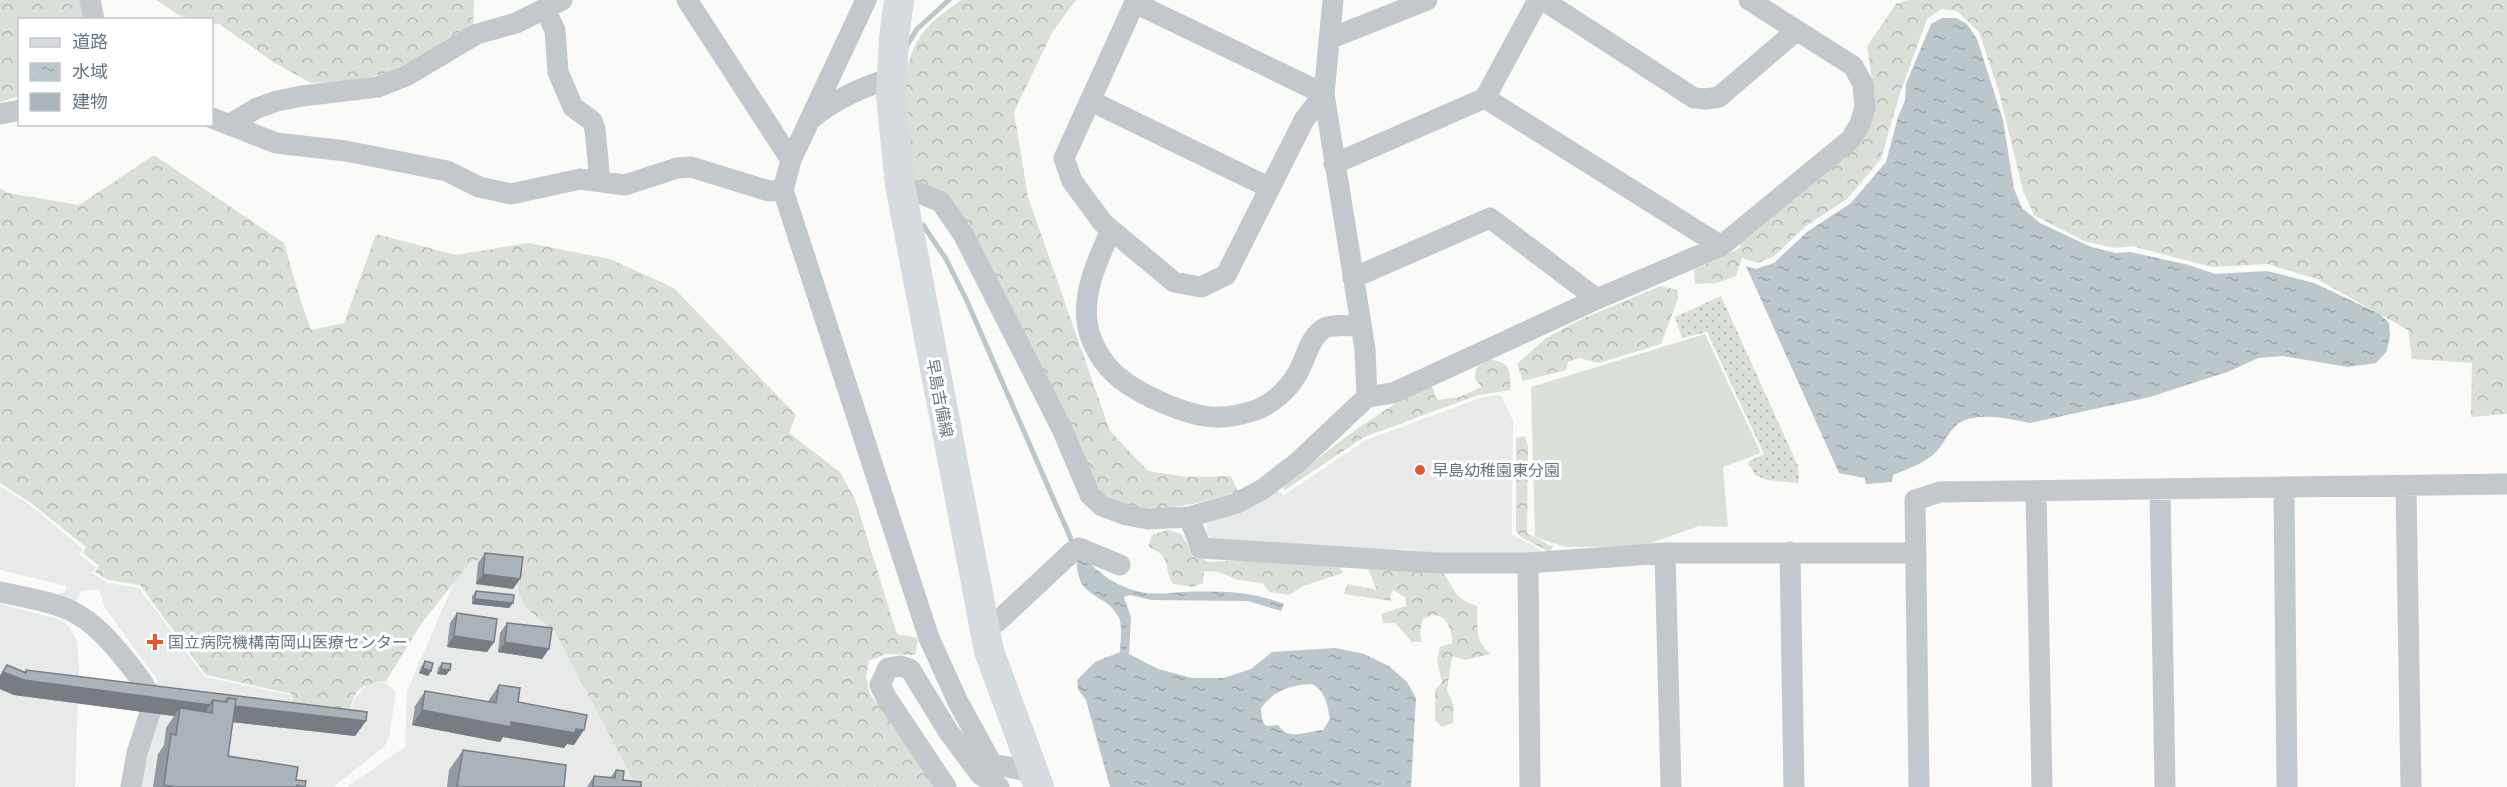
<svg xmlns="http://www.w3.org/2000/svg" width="2507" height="787" viewBox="0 0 2507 787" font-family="Montserrat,'Noto Sans JP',sans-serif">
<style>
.built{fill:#e8e9e9}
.grass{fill:url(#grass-dots)}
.forest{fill:url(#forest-crowns)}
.garden{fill:#dadfd7}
.water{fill:url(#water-ripples);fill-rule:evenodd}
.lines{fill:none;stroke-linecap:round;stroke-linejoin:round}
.stream{stroke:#bbc7cb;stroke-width:5}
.street{stroke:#c3c8cc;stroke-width:21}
.secondary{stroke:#d6dbdf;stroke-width:30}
.wall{fill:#929a9f}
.shaded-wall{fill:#777d82}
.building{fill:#aab3b9;stroke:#777d82;stroke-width:1.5}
.poi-dot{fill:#e4572e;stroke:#fff;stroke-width:2}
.labels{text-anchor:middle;stroke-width:6;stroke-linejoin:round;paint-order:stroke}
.street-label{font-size:16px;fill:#657683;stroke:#fff}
.poi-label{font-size:16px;fill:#657683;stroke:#fff;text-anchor:start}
</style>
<defs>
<pattern id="grass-dots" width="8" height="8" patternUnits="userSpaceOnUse" patternTransform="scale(1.5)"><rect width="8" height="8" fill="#dadfd7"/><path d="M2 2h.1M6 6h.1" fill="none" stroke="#b4b9b4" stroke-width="1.8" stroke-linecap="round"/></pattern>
<pattern id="forest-crowns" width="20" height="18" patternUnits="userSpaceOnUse" patternTransform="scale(1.5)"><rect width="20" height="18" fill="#dadfd7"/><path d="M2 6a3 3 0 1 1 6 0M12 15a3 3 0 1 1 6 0" fill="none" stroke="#b4b9b4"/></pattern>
<pattern id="water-ripples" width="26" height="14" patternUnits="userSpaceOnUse" patternTransform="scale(1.5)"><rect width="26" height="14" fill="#bbc7cb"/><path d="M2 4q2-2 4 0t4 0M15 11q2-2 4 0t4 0" fill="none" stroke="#9ca6aa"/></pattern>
</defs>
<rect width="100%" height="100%" fill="#fafaf8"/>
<path class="built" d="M1501,395L1513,421L1512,535L1540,549L1541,554L1435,556L1410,549L1357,550L1215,541L1207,534V520L1277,490L1284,495L1366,440L1480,398Z
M0,486L30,505L83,549L79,554L96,567L92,573L108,583L139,588L205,677L291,695L289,711L349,726L354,699L367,685L386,682L396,693L389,737L384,747L333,787H138L153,684L159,682L105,608L99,589L81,591L75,603L56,595L65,592L67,586L0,570Z
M469,548L524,555L659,787H347L405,747L407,691Z
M0,604L62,620L70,628L77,641L79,669L75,787H0Z"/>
<path class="grass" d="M1721,296L1798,466L1799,483L1767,480L1755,475L1748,462L1764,454L1707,332L1682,338L1675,317Z"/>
<path class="forest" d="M0,0H82L86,19L20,20L19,96L0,102Z
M156,0H474L473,26L419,58L385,74L350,81L311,83L275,63L219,24L212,23V20L182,17Z
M961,0H1076L1053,31L1014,112L1028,197L1110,431L1148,471L1187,477L1231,476L1238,491C1201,503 1137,522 1103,493C1095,486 1089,471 1084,462L969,227L914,183C907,133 891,74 925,30C934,19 949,9 961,0Z
M1908,0H2507V414L2471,417L2472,363L2412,359L2408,330L2317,279L2267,264L2212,267L2132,246L2114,248L2084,241L2034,215L2023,191L1999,92L1979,32L1957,11L1941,9L1927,19L1899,96L1881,159L1847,199L1806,226L1773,257L1758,263L1742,258L1736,276L1717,283L1695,284L1694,270L1742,247L1736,241L1802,191L1874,94L1867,46L1896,4Z
M154,155L284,243L300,299L311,330L344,323L376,234L456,255L528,243L610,259L674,288L796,415L789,433L840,472L855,499L897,634L918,638L915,655L886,654L869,661L866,677L870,695L900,730L933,787H637L554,630L527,609L518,591V564L472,560L421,624L386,681C355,685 353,692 348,722L291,709L292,694L206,675L140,585L108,580L95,572L99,566L83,553L86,547L31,503L0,483V188L8,193L79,205Z
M1661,286L1677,290L1678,299L1661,344L1599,363L1579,358L1568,362L1566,370L1523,381L1517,364L1546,338L1584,318Z
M1489,359C1512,364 1509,368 1511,390L1478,395L1364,437L1285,490L1282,487C1330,449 1376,411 1431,384L1437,400L1459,397L1482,387L1475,379L1476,368Z
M1525,436L1528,447L1527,533L1553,547L1549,552L1521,537L1516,531V438Z
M1168,530L1181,534L1194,555L1209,562L1262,559L1338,565L1343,573L1303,586L1289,595L1270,592L1262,583L1238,580L1219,572L1204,571L1203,583L1193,587L1173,584C1162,566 1174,557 1148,547L1152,535Z
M1379,564C1392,565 1425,563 1436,569C1456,580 1446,596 1477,606C1478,625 1474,642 1491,654L1465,660L1452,656L1447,690L1454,706L1453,723L1442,727L1435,720V690L1442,682L1437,661L1440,647L1452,643C1453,625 1441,606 1422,620L1420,634L1422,642H1412L1395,623H1383L1381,614L1406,606L1405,597L1393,590L1390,596L1391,601L1344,594L1348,584L1377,590L1368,569Z"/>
<path class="garden" d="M1705,334L1761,453L1723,467L1728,527L1699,526L1643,546L1566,547L1535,537L1531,387Z"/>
<path class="water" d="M1942,18H1956L1967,24L1977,39L2003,120L2014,189L2022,208L2040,223L2091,247L2116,253L2130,252L2189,265L2215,274L2267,271L2314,283L2380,314L2389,323L2390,335L2387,351L2376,363L2348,367L2283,356L2258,358L2230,371L2150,397L2030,423C2009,419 1981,412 1961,422C1951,427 1945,442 1937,451C1926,463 1909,468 1893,475L1892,482L1866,484L1865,478L1839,473L1746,266L1756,269L1774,263L1807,232L1851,203L1886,162L1898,117L1905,101L1906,84L1931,24Z
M1083,556C1099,574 1117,587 1141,592C1154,595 1170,593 1183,592C1218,591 1252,591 1284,604L1281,611L1248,601L1151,600L1130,595L1124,597L1131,617L1129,654L1158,669L1192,678H1224L1251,669L1272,652L1335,648L1364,654L1389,666L1407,682L1416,698L1411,787H1110L1086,700L1078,689L1077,680L1095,662L1120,652C1120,642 1123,627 1119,618C1106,591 1075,601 1077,558ZM1312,684C1326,692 1327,704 1330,719L1323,730C1305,731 1290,742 1278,725L1266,726L1262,720L1261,708C1274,690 1291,685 1312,684Z"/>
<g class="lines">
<path class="stream" d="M906,47L917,29L949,0
M923,225L946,259L966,299L1074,546"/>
<path class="street" d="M90,0L94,20
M687,0L791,160
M866,0L791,160L783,190L929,638L958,702L992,764L1034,772
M1136,0L1064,158L1072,181L1103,223L1174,282L1201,287L1226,275L1304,120L1324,94
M1333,0L1324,94L1365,349L1367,397
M1543,0L1694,98L1706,99L1719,97L1796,31
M1135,3L1324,94
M545,10L555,30L558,72L573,107L592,121L595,129L600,182
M1329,39L1427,0
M1485,98L1721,246
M1091,101L1270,188
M0,114L20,110
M212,118L276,143L346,151L447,171L479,187L511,194L580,179L625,185L677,168L691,167L769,191L783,190
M812,118C837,98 861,88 891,78
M230,124L257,108L277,101L302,96L378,87L406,76L477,34L516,23L562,0
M1334,164L1485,98L1538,0
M900,185L941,202L963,234L1062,429L1090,495L1102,506L1126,515L1148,519L1189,517L1237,503L1263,489L1298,462L1367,397L1393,393L1597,299L1721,246L1851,139L1860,124L1865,107L1863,84L1853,66L1749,0
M1111,230C1099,257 1083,290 1087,321C1089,341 1102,363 1117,376C1139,395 1192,419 1221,417C1231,417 1243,414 1253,411C1270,406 1288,390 1297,374C1306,360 1309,336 1325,328C1334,324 1350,326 1361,326
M1353,278L1490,218L1597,299
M2406,487L2411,787
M2284,489L2287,787
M2160,491L2165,787
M2036,492L2042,787
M1189,517L1201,548L1438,563H1528L1665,553H1915
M1790,552L1794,787
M1665,553L1671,787
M1528,563L1530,787
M0,592C67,606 84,607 128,663C138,676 148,686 150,703
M984,628L997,622L1072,552L1079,548L1120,565
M131,787L137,753L150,713
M946,787L886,697L880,685L888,668L900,666L910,669L948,731L980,774L999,787
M1919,787L1915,500L1940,492L2507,484"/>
<path class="secondary" d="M899,0L894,38L891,96L900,185L989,651L1039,787"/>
</g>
<path class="wall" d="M485,553L513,589L476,584L478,563Z
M476,591L513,603L509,608L472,604V596Z
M457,613L494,642L487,652L447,647L450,623Z
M507,623L549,649L542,659L498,652L500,633Z
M425,661L431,671L428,676L419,673L421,667Z
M442,663L450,670L446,675L437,674L438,668Z
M7,665L24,672L26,670L367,712L366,721L355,736L233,722L228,756L296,780L305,787H153L158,754L164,745L166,728L174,716L14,695L0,689V675Z
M499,685L518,702L574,745L567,744L564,748L503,737L500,742L412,725L415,706L425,691L488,702L489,700Z
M463,750L564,787H447L449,770Z
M616,770L623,780L641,787H587L594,776L610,778Z"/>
<path class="shaded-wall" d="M483,574L520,579L513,589L476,584Z
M475,599L513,603L509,608L472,604Z
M454,636L494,642L487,652L447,647Z
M505,642L549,649L542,659L498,652Z
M423,668L431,671L428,676L419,673Z
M441,669L450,670L446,675L437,674Z
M3,672L210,705L200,720L180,708L174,716L14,695L0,689V676Z
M233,706L366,721L355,736L222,721Z
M422,710L511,722L584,730L574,745L567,744L564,748L503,737L500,742L412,725Z"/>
<path class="building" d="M485,553L523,557L520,579L483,574Z
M476,591L514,595L513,603L475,599Z
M457,613L497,619L494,642L454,636Z
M507,623L552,628L549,649L505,642Z
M425,661L433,663L431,671L423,668Z
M442,663L451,664L450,670L441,669Z
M7,665L26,673V670L367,712L366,721L235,706L236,699L228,698L225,702L213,700L210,705L24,680L3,672Z
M499,685L520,688L518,702L587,715L584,730L576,729L575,733L511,722V727L422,710L425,691L496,703Z
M228,698L236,699L228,756L298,767L296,780L306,781L305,787L297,785V787H176L164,785L171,734L176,735L180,708L212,713L213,700L227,702Z
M463,750L566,765L564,787H457Z
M616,770L624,771L623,780L641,782V787H593L594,776L615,778Z"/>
<g class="poi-dot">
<circle cx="1420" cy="470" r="6"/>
<path d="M152 633h6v6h6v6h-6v6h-6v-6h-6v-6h6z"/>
</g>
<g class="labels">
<g class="street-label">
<text transform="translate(940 398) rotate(79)" y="6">早島吉備線</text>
</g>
<g class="poi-label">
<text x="1432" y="476">早島幼稚園東分園</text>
<text x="168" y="648">国立病院機構南岡山医療センター</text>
</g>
</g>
<rect x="18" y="18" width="195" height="108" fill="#ffffff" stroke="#c1c8cd" stroke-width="1.5"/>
<rect x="30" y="38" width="30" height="9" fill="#d6dbdf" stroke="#c1c8cd" stroke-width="1.5"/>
<text x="72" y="48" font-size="18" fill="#657683">道路</text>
<rect x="30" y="63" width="30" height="18" fill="url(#water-ripples)" stroke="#c1c8cd" stroke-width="1.5"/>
<text x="72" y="78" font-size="18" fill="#657683">水域</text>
<rect x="30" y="93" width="30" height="18" fill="#aab3b9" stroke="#c1c8cd" stroke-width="1.5"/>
<text x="72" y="108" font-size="18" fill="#657683">建物</text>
</svg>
